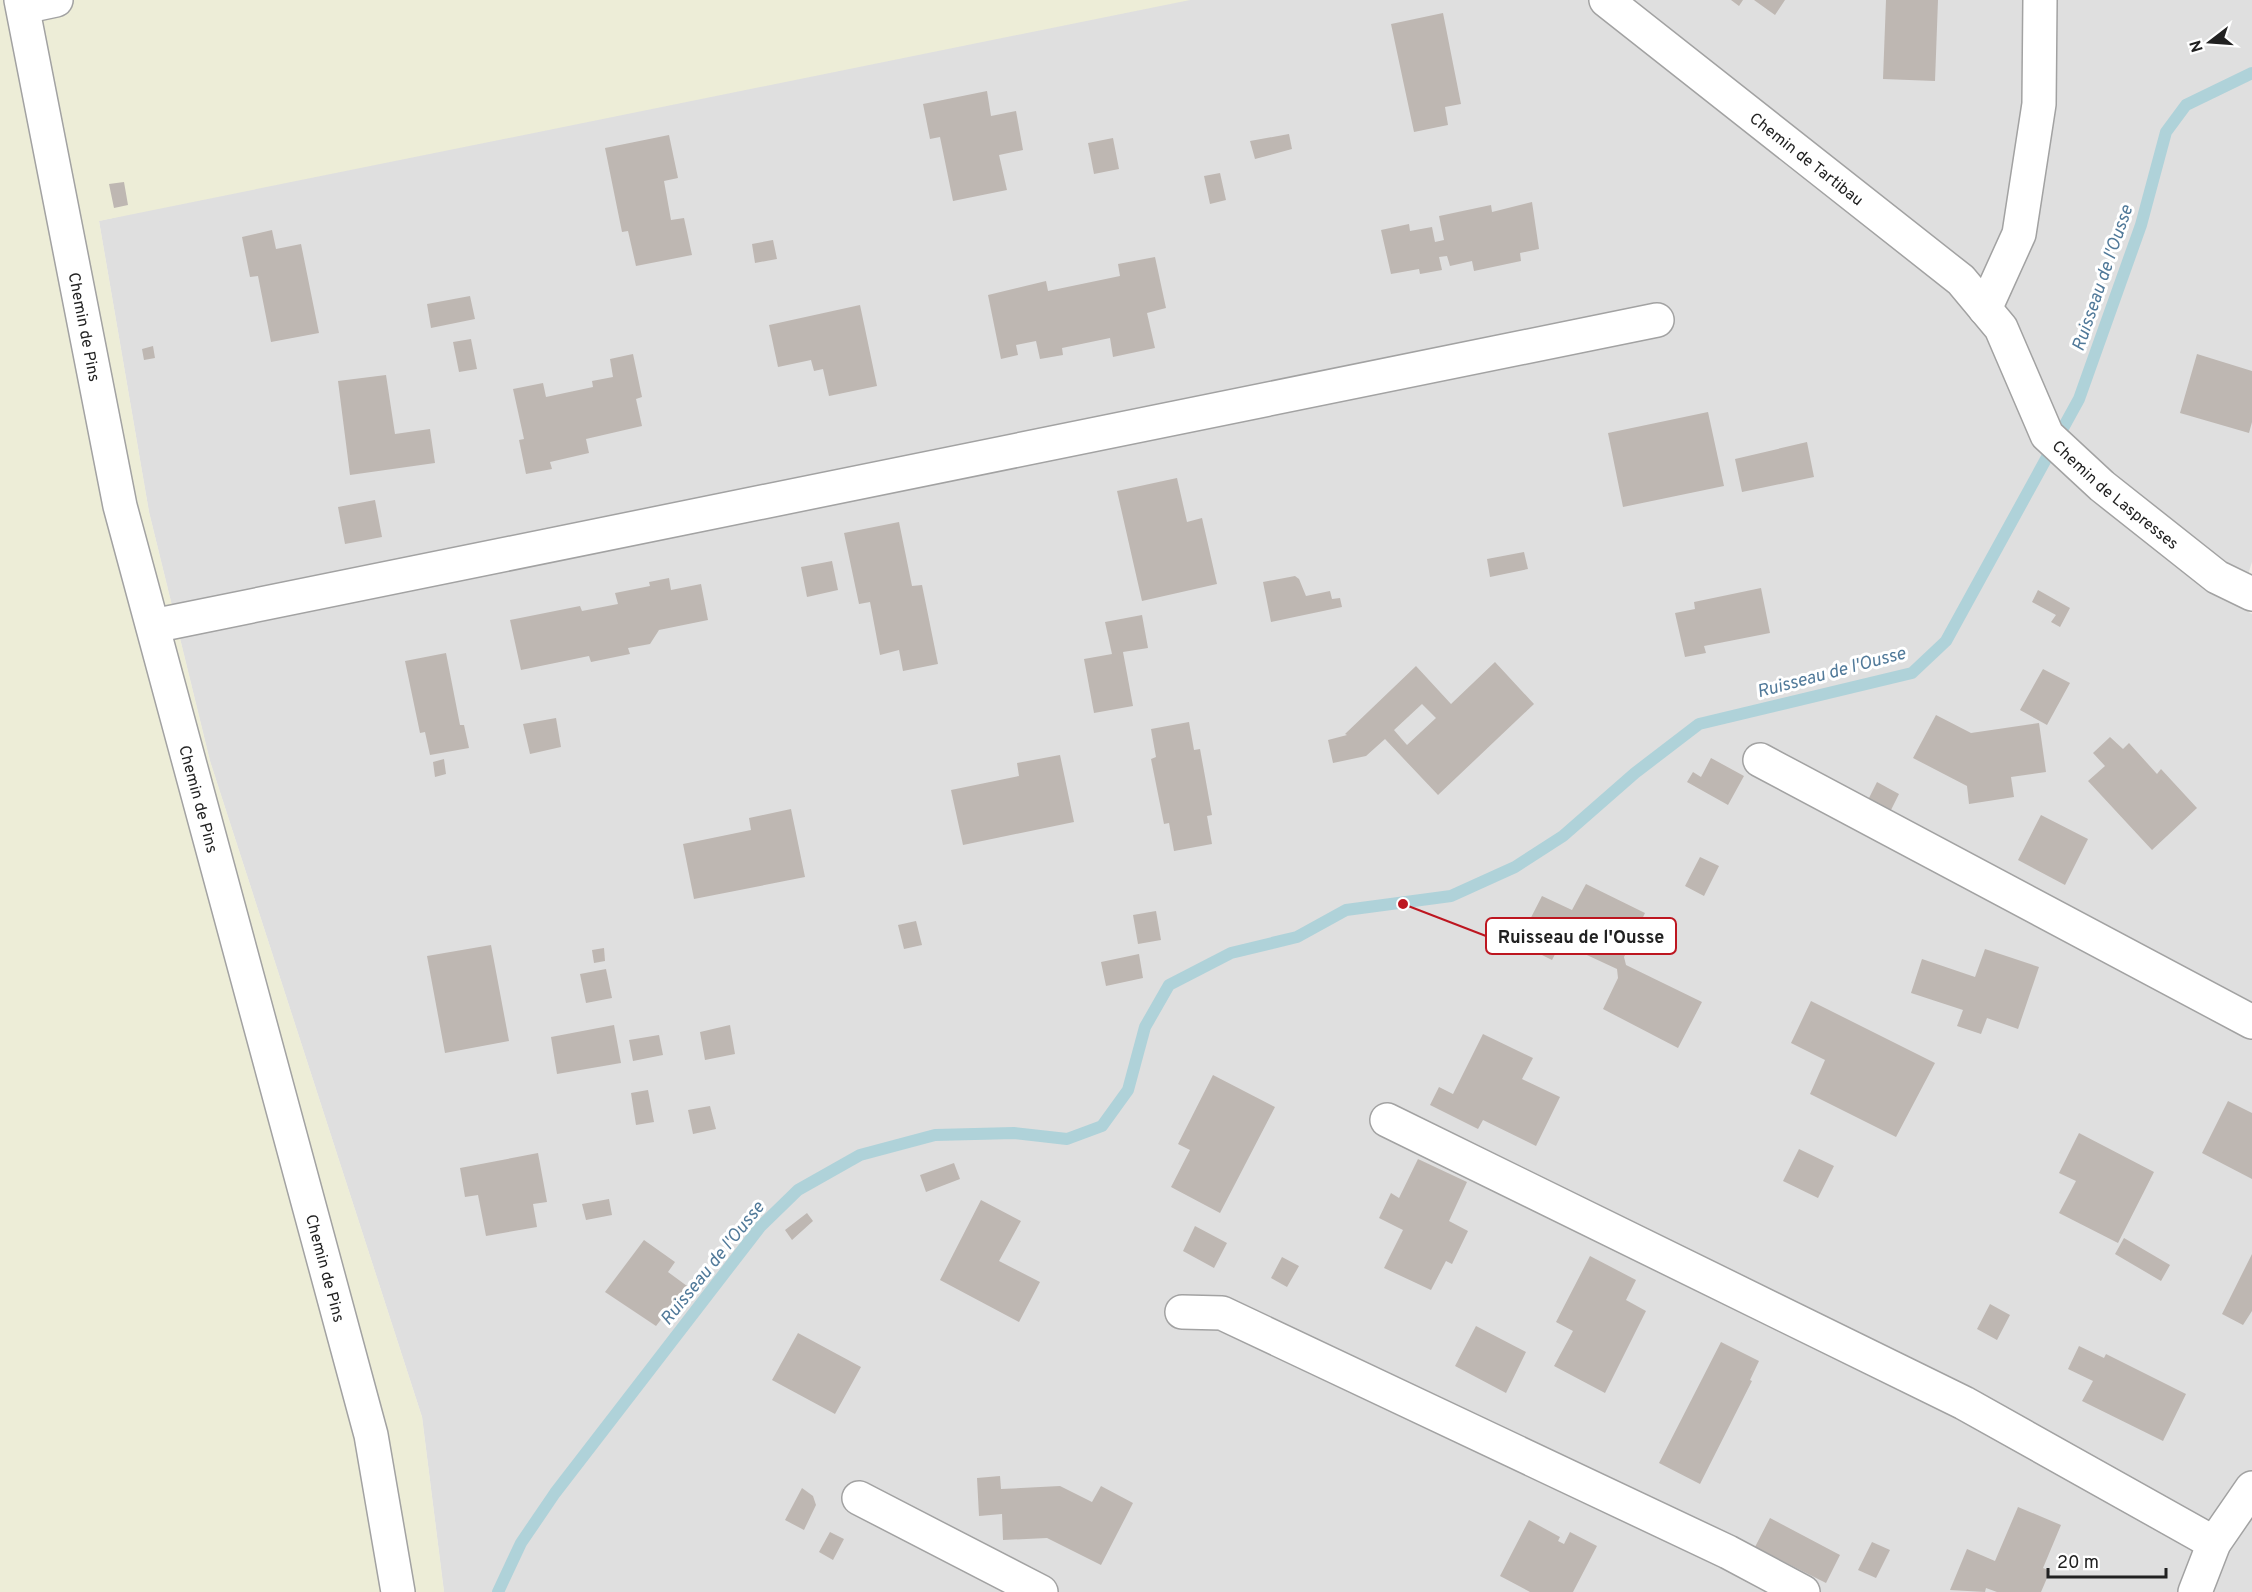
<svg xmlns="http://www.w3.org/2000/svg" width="2252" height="1592" viewBox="0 0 2252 1592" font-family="Overpass,sans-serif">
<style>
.residential{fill:#dfdfdf}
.farmland{fill:#ededd7}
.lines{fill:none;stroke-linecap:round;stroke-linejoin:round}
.stream{stroke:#afd2d9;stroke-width:12}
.building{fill:#beb7b2;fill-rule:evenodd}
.minor-casing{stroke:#a2a2a2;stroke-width:36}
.minor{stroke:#fff;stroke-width:33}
.labels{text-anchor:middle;stroke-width:6;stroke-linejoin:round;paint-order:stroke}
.street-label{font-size:16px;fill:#212121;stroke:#fff}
.water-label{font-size:18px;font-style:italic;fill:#507999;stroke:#fff}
.leader{fill:none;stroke:#bd1620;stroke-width:2}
.callout-dot{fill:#bd1620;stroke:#fff;stroke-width:2}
.callout{fill:#fff;stroke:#bd1620;stroke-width:2}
.callout-label{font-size:18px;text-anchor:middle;font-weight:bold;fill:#212121}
</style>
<rect width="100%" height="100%" fill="#f1eee9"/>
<path class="residential" d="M1175,0H2252V562L2238,606L2252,614V1592H444L422,1417L210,761L149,512L99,221L513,128Z"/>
<path class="farmland" d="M0,0H1190L99,221L149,512L210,761L422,1417L444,1592H0Z"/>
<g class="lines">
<path class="stream" d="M498,1592L521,1543L555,1493L760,1227L798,1190L860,1155L935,1135L1014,1133L1067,1139L1102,1126L1128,1090L1145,1027L1169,985L1231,953L1297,937L1346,910L1451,896L1515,867L1563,836L1635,773L1699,724L1912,673L1946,641L2079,399L2141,225L2166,132L2186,105L2252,73"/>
</g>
<path class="building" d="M1731,0H1743L1739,6Z
M1754,0H1785L1775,15Z
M1886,0H1938L1935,81L1883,79Z
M1443,13L1461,104L1445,107L1448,125L1414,132L1391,24Z
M987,91L991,116L1016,111L1023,150L999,155L1007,190L953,201L940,137L930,139L923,104Z
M1289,134L1292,149L1255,159L1250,141Z
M669,135L678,178L664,181L671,220L684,218L692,255L636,266L628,231L622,232L605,148Z
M1113,138L1119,169L1094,174L1088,143Z
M1220,173L1226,200L1210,204L1204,176Z
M124,182L128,205L114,208L109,184Z
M1532,202L1539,249L1520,253L1521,261L1474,271L1472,261L1450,266L1447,256L1439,257L1442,270L1420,274L1419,269L1391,274L1381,230L1409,224L1410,231L1432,227L1435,242L1444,240L1439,216L1491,205L1492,212Z
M272,230L276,249L301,244L319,333L271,342L258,276L250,277L242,237Z
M773,240L777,259L755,263L752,244Z
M1155,257L1166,308L1147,313L1155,348L1113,357L1110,338L1062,348L1063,355L1040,359L1036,341L1016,345L1018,355L1001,359L988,295L1046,281L1048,291L1120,276L1118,264Z
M470,296L475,319L431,328L427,304Z
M860,305L877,386L829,396L823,369L814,371L811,360L778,367L769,325Z
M471,339L477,369L459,372L453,342Z
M153,346L155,358L144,360L142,349Z
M633,354L642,397L636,399L642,426L586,439L589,453L550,462L552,469L526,474L519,440L524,439L513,389L543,383L546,397L593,387L592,381L613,377L610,359Z
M2197,354L2252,371V422L2249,433L2180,413Z
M386,375L395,434L430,429L435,463L350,475L338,381Z
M1708,412L1724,486L1623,507L1608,433Z
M1807,442L1814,477L1742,492L1735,459Z
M1177,478L1187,522L1202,518L1217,584L1142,601L1117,491Z
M375,500L382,537L345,544L338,507Z
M899,522L912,586L922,585L938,664L903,671L899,650L880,655L870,602L859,604L844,533Z
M1524,552L1528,569L1490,577L1487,559Z
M832,561L838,590L807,597L801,567Z
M1295,576L1299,579L1306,596L1330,591L1332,599L1340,598L1342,607L1271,622L1263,582Z
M669,578L671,590L701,584L708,620L659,630L650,644L628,648L630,654L591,662L589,656L521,670L510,620L580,606L582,611L618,604L615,593L650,586L649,582Z
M1761,588L1770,633L1704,646L1706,653L1685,657L1675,613L1695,609L1694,602Z
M2038,590L2070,608L2060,627L2051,622L2056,615L2032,602Z
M1142,615L1148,648L1123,652L1133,706L1094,713L1084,659L1112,654L1105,622Z
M446,653L460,725H464L469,748L430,755L425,732L420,733L405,661Z
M1495,662L1534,704L1438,795L1385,739L1366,756L1333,763L1328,740L1347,735L1345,734L1416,666L1451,704ZM1422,704L1436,718L1407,745L1394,730Z
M2043,669L2070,683L2047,725L2020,710Z
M1936,715L1971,733L2039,723L2046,772L2011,777L2014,797L1969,804L1967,786L1913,758Z
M556,718L561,747L530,754L523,724Z
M1189,722L1194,750L1200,749L1212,815L1207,816L1212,844L1174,851L1169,823L1164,824L1151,759L1156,757L1151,729Z
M2110,737L2123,749L2129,743L2157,774L2161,769L2197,808L2152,850L2088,781L2105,766L2093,753Z
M1060,755L1074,822L963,845L951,790L1019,776L1017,763Z
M1711,758L1744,776L1728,805L1687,782L1693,772L1701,777Z
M444,759L446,774L435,777L433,762Z
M1877,782L1899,794L1890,812L1868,800Z
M791,809L805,877L694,899L683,844L751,830L749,818Z
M2041,815L2088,839L2065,885L2018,860Z
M1700,857L1719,866L1704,896L1685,886Z
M1586,884L1645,913L1624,957L1626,965L1702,1002L1678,1048L1603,1009L1618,978L1617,969L1561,943L1552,960L1518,943L1542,896L1572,910Z
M1156,911L1161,940L1138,944L1133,915Z
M916,921L922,945L904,949L898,925Z
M491,945L509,1041L445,1053L427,956Z
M604,948L605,961L594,963L592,950Z
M1985,949L2039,967L2018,1029L1987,1018L1981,1034L1957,1026L1963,1010L1911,993L1922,959L1975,977Z
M1139,954L1143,978L1106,986L1101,962Z
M606,969L612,998L586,1003L580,974Z
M1811,1001L1935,1063L1896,1137L1810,1094L1825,1060L1791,1043Z
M614,1025L621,1063L557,1074L551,1037Z
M730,1025L735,1054L705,1060L700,1032Z
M1483,1034L1533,1058L1522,1079L1560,1097L1536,1146L1483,1120L1478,1129L1430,1105L1439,1087L1453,1094Z
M659,1035L663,1055L633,1061L629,1040Z
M1213,1075L1275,1107L1220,1213L1171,1187L1190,1150L1178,1144Z
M648,1090L654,1122L636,1125L631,1093Z
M2228,1101L2252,1113V1179L2202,1153Z
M710,1106L716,1129L693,1134L688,1110Z
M2079,1133L2154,1172L2118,1243L2059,1213L2076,1181L2059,1173Z
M1799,1149L1834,1166L1818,1198L1783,1181Z
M538,1153L547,1202L533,1204L537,1227L486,1236L478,1195L465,1197L460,1168Z
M1418,1159L1467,1182L1449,1221L1468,1231L1452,1264L1446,1261L1431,1290L1384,1268L1403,1230L1379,1218L1391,1193L1399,1198Z
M954,1163L960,1179L926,1192L920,1175Z
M609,1199L612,1215L586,1220L582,1204Z
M981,1200L1021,1221L999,1261L1040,1282L1019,1322L940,1280Z
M807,1213L813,1221L792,1240L785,1230Z
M1195,1226L1227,1243L1214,1268L1183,1251Z
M2124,1238L2170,1265L2161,1281L2115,1254Z
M644,1240L675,1262L668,1272L687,1286L656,1326L605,1292Z
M2252,1254V1311L2243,1325L2222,1314Z
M1590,1256L1636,1280L1626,1300L1646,1311L1605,1393L1554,1366L1573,1331L1556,1322Z
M1282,1257L1299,1266L1287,1287L1271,1278Z
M1990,1304L2010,1315L1997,1340L1977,1329Z
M1476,1326L1526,1352L1506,1393L1455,1366Z
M798,1333L861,1367L835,1414L772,1380Z
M1721,1342L1759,1361L1750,1380L1752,1381L1700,1484L1659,1463Z
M2079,1346L2104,1358L2106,1354L2186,1394L2163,1441L2082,1401L2093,1381L2068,1369Z
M1000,1476L1001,1489L1060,1486L1092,1502L1101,1486L1133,1503L1101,1565L1047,1538L1003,1540L1002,1514L979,1516L977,1478Z
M802,1488L813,1496L816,1505L804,1530L785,1520Z
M2018,1507L2061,1525L2043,1568L2050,1571L2041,1592H1997L1986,1588L1985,1592L1950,1590L1967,1549L1995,1561Z
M1770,1518L1840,1555L1826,1583L1755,1547Z
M1529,1520L1560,1537L1558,1541L1564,1544L1570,1532L1597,1546L1573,1592H1530L1500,1576Z
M830,1532L844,1539L833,1560L819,1552Z
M1872,1542L1890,1550L1876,1578L1858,1570Z"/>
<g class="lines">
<g class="minor-casing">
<g id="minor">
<path id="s1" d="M21,0L120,506L371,1435L398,1592"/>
<path id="s2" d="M1606,0L1961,280L2001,328L2047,435L2102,486L2217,577L2252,594"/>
<path d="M23,7L56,0"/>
<path d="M1985,309L2019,234L2039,104L2040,0"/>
<path d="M153,626L1657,320"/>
<path d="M1760,760L2252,1022"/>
<path d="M1387,1120L1964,1403L2214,1543"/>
<path d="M1182,1312L1222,1313L1728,1552L1803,1592"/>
<path d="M859,1498L1041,1592"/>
<path d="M2195,1592L2214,1543L2252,1488"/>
</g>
</g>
<use href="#minor" class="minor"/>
</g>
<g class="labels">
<g class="street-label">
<text dy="6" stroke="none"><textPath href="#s2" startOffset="256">Chemin de Tartibau</textPath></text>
<text dy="6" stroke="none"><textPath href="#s1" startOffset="333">Chemin de Pins</textPath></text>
<text dy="6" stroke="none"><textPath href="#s2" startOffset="722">Chemin de Laspresses</textPath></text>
<text dy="6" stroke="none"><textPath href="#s1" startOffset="819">Chemin de Pins</textPath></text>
<text dy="6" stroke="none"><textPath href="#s1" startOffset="1305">Chemin de Pins</textPath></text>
</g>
<g class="water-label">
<text transform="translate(2102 278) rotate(-71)" y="6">Ruisseau de l'Ousse</text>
<text transform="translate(1831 672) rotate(-15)" y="6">Ruisseau de l'Ousse</text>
<text transform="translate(712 1263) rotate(-51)" y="6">Ruisseau de l'Ousse</text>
</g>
</g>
<path class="leader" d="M1403 904L1486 936"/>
<circle class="callout-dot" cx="1403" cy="904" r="6"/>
<rect class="callout" x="1486" y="918" width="190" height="36" rx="6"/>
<g class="callout-label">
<text x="1581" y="943">Ruisseau de l'Ousse</text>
</g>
<g transform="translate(2210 42) rotate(253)" stroke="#ffffff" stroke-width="4.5" paint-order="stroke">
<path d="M0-4.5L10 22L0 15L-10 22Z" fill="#212121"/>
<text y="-9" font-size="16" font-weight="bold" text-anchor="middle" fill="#212121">N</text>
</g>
<path d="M2048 1568v9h118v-9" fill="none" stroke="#212121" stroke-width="3"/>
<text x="2057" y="1568" font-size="18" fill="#212121" stroke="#ffffff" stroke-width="4.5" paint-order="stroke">20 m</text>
</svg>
